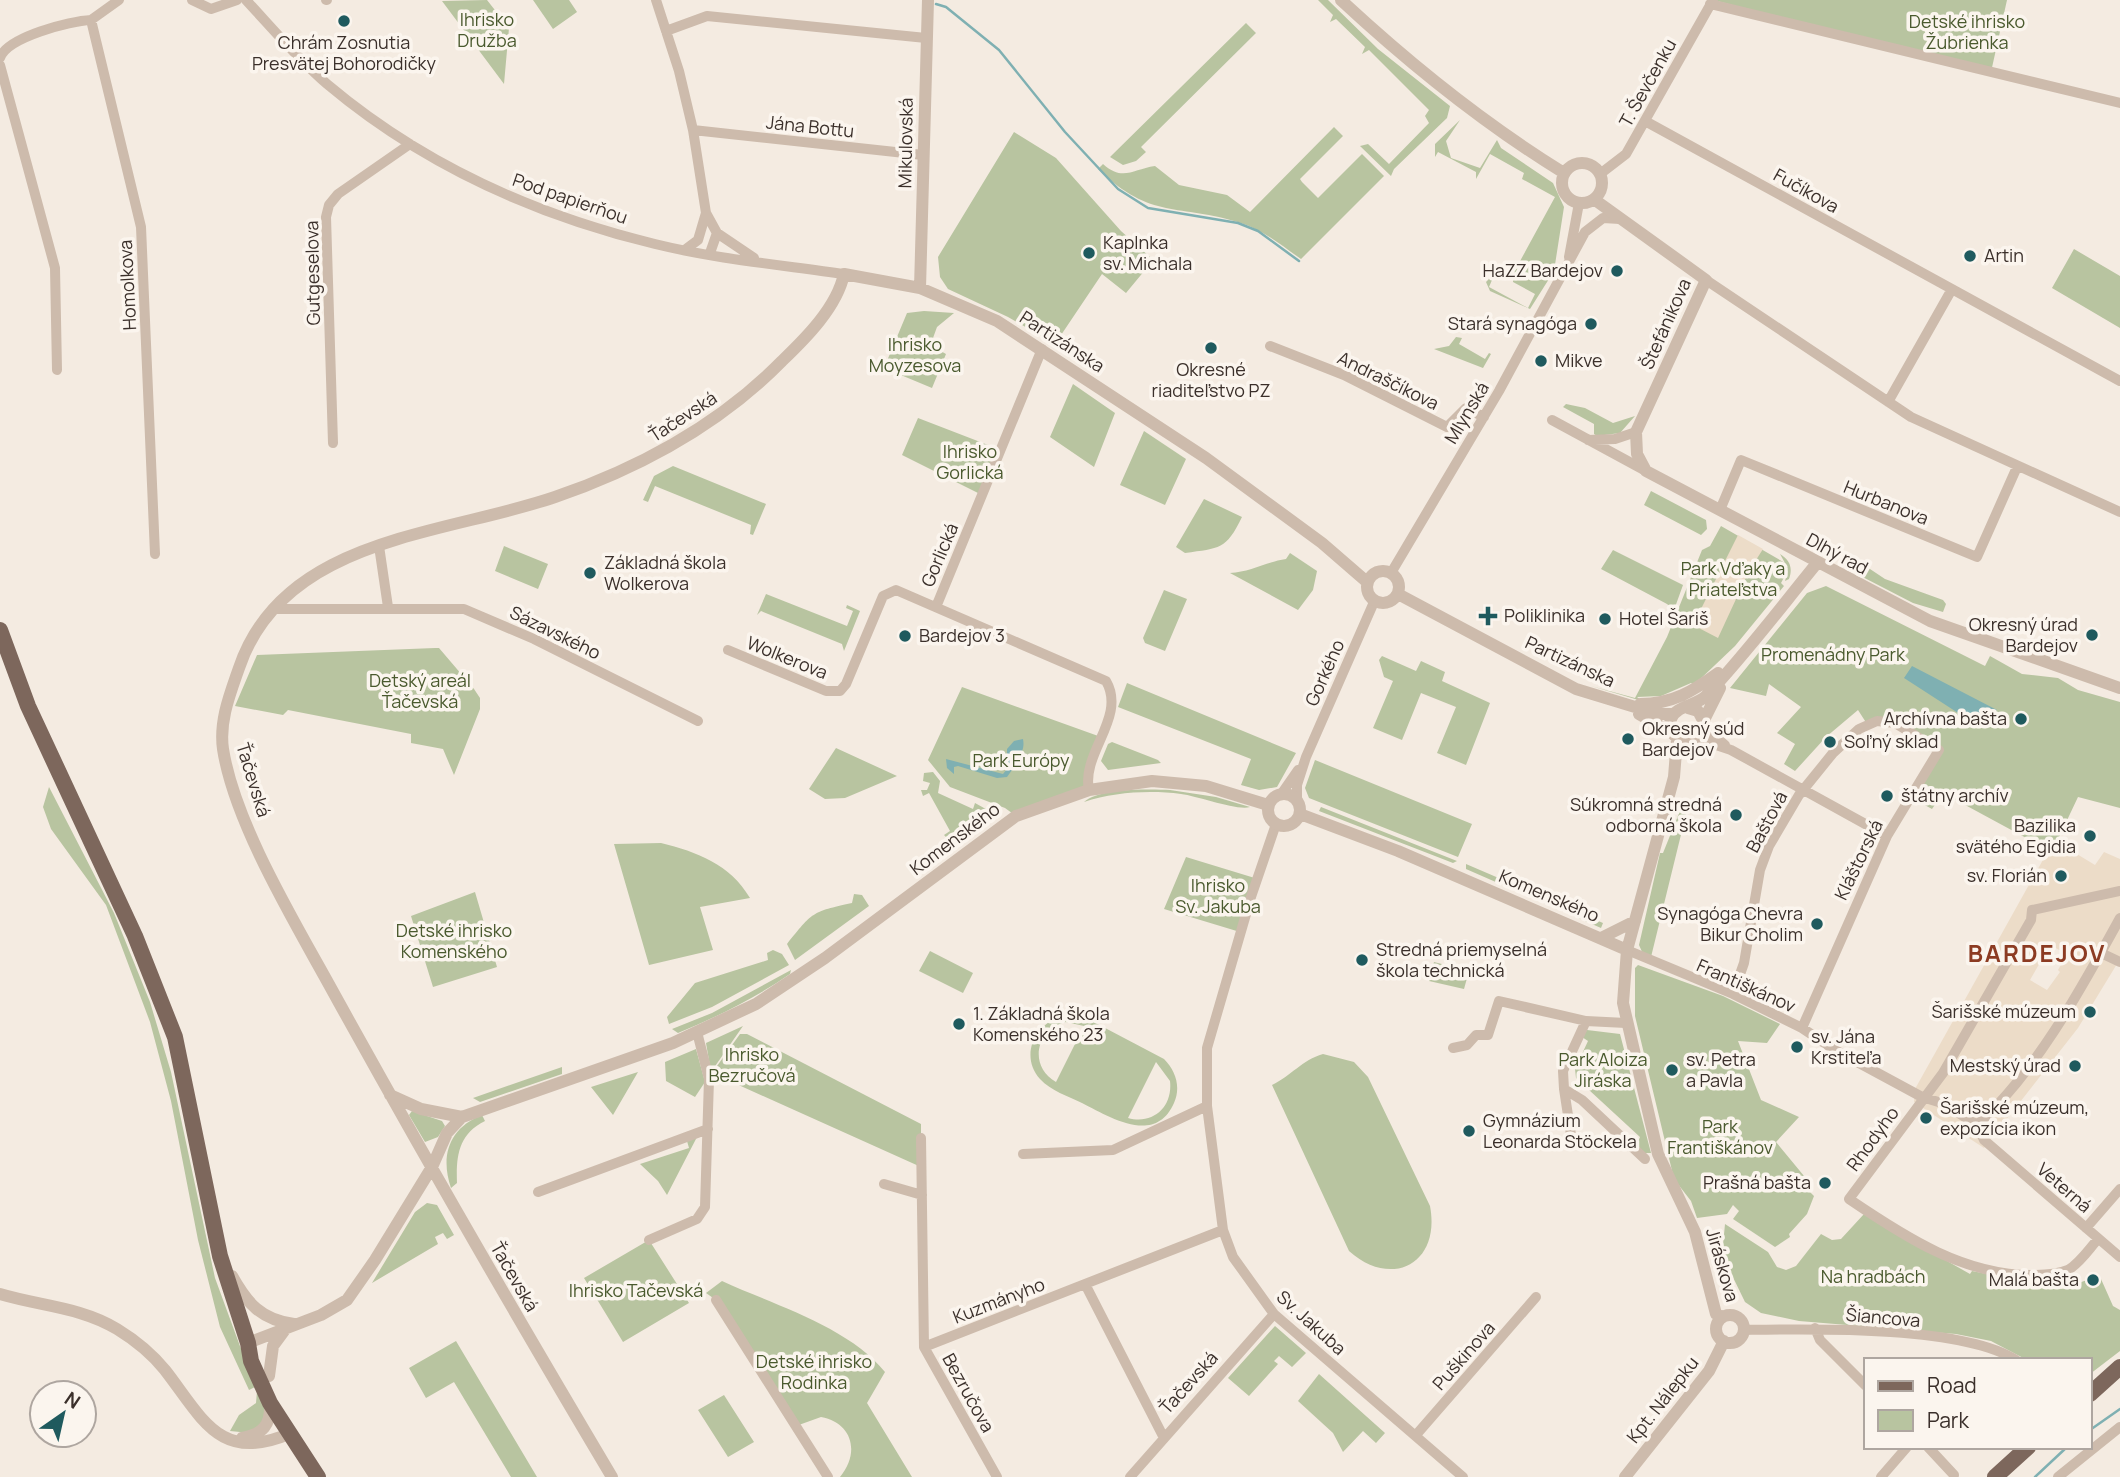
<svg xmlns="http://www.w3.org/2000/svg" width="2120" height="1477" viewBox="0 0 2120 1477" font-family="Manrope,sans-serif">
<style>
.green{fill:#b8c4a0;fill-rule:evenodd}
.plaza{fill:#ecdcc8;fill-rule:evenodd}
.water{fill:#7fb0b2}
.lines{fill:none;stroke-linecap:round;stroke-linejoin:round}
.stream{stroke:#7fb0b2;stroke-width:2.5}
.minor{stroke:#cdbbac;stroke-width:10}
.tertiary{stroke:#cdbbac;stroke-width:12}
.primary{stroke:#7d675c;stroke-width:16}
.poi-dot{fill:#1f5a5e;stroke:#fbf5ee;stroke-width:2.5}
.labels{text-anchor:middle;stroke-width:7;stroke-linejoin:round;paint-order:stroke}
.park-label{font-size:18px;fill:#4a5a2e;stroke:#fbf5ee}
.poi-label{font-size:18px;fill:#3b302b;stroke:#fbf5ee;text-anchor:start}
.street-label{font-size:18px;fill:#3b302b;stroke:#fbf5ee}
.district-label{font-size:24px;font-weight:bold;letter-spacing:2px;fill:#8c3b22;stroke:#fbf5ee}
</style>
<rect width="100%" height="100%" fill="#f4ebe1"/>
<path class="green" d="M487,0L509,28L504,84L442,1Z
M533,0H569L577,12L553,29Z
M1318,0H1328L1378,49L1450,106L1447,118L1394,169L1391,176L1360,146L1368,144L1389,164L1429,123L1425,116L1429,110L1369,50L1362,54L1365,47L1336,19L1330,22L1333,15Z
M1713,0H2007L1991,72Z
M1246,23L1256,33L1141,147L1146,152L1136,161L1123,165L1110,157Z
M1460,120L1446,141L1451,158L1480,168L1497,140L1501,148L1553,183L1564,207L1554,271L1530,309L1490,291L1486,282L1490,278L1492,280L1489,287L1528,308L1535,294L1513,282V274L1555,197L1522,179L1524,173L1490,154L1476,179V172L1438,152L1435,157V144Z
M1334,127L1343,136L1300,179L1302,182L1318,198L1362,154L1384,176L1301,259C1281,245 1263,230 1241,223C1178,203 1152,221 1098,169L1103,164C1123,182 1133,169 1155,166L1179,185L1227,195L1250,212Z
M1014,132L1056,158L1121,231L1150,257V264L1126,293L1102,274L1055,344L1008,317L948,289L940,277L938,257Z
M2074,249L2120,276V328L2052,288Z
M924,311L954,313L937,327L933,338L937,349L946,354L932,388L884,368L907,313Z
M1456,337L1462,338L1459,344L1485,359L1489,353L1491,354L1483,368L1434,349L1449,346Z
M1073,384L1115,413L1094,467L1050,437Z
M1566,404L1585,408L1613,423L1635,416L1620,433L1597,436L1594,434V424L1563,407Z
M918,418L1001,450L982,495L902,455Z
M1144,431L1186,459L1165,505L1120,485Z
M673,466L766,504L753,535L750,534L751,525L655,486L648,502L643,500L654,476Z
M1651,491L1706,520L1707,529L1701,535L1644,505Z
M1204,499L1242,517C1226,550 1220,548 1185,553L1176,547Z
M1721,526L1785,563L1780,554C1790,560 1793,568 1789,579L1785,581L1788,570L1781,583L1784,586L1735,646L1694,685L1691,683L1661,696L1637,697L1642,701L1591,686L1635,698L1667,637L1702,550L1710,546Z
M504,546L548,564L538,589L495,571Z
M1613,550L1683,585L1674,610L1667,604L1601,569Z
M1290,553L1317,571L1313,590L1298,610L1230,573C1250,572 1266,562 1286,559Z
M1867,567L1885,579L1943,600L1946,604L1943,612L1913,603L1851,571Z
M1826,586L1985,666L1990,656L2022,674L2058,678L2078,690L2120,702V808L2078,797L2052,852L1943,793L1932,809L1910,797L1939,750L1895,723L1867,724L1858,710L1826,737L1795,771L1784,764L1795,744L1777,733L1801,707L1769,684L1766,696L1730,688L1807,593Z
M1164,590L1187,599L1165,651L1145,643L1143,638Z
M766,594L847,626L853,611L846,608L847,605L860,611L844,651L842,644L761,611L757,615Z
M435,648H439L474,689L480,698V709L454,775L443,749L411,743V734L288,710L283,715L235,706L257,655Z
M1382,656L1416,671L1421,661L1445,672L1442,681L1490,703L1466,765L1437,753L1456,707L1421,693L1402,740L1373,728L1393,681L1384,677L1379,660Z
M1127,683L1296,753L1277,787L1259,790L1241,785L1251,759L1118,707Z
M962,687L1101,737L1089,790L1016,816L1005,808L950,787L928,760Z
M1112,742L1158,760L1161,763L1108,770L1101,761L1108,744Z
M836,748L897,776L845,798L825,799L809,789Z
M1315,760L1472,824L1458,857L1309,798L1305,788Z
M933,772L940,781L938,793L973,809L975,803L993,813L983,823L979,817L974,819L978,827L975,829L969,820L964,823L971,832L963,838L958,830L952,833L955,839L959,837L961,840L954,845L944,835L950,831L929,793L923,796L921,790H927L930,783L923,781L924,773Z
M49,787L114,913L150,1002L171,1072L215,1278L255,1387L249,1390L220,1327L198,1240L171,1101L150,1022L106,905L51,829L43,807Z
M1170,790L1216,797L1250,807C1237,811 1198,796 1181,794C1150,790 1114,792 1084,802C1099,788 1150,789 1170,790Z
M1684,801L1689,802L1651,957L1643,954L1639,945L1660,853H1663Z
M1321,807L1457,861L1453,863L1319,811Z
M661,843C697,852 730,864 750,898L700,907L713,950L649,965L614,844Z
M1186,857L1258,879L1240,932L1164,909Z
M1466,864L1603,923L1601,928L1466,869Z
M475,892L497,967L433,987L411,916Z
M854,894L862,895L869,906L795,960L787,944C813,912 811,912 852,903Z
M773,950L782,954L789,965L712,1007L669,1024L667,1017L695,983L768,960L767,953Z
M930,951L973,973L963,993L919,971Z
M1434,962L1469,971L1464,989L1429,981Z
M1638,965L1723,996L1780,1024L1767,1043L1738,1041L1761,1100L1799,1117L1776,1142L1809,1182L1805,1187L1814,1196L1807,1214L1789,1234L1790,1237L1775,1247L1733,1219L1739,1211L1733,1205L1727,1214L1697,1218L1691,1201L1674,1179L1635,1016V968Z
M791,970L790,974C755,998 717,1017 678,1033L672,1029L712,1013Z
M1067,1015L1088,1019L1164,1059C1176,1071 1181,1087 1174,1103C1155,1146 1110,1117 1082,1103C1068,1096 1051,1091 1040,1079C1018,1054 1037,1020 1067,1015ZM1066,1022L1084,1026L1056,1082C1028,1066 1036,1029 1066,1022ZM1156,1062L1170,1081C1173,1107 1153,1125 1128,1118Z
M743,1026L711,1072L706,1043Z
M1587,1030L1620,1034L1651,1153H1644L1636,1147L1640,1137L1576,1078L1575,1069L1588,1041L1582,1037Z
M740,1034H747L921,1124V1167L712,1073Z
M696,1049L705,1082L695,1097L666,1081L665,1062Z
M1323,1054L1354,1062L1368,1077L1430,1206C1441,1264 1391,1289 1349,1251L1272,1085C1291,1076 1302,1060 1323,1054Z
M562,1067V1074L480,1102L473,1098Z
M638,1072L613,1115L591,1087Z
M412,1111L442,1121L445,1126L438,1137L425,1142L409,1115Z
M482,1115L485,1121C458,1134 456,1157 457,1183L451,1188C440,1156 449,1128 482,1115Z
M697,1137L667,1195L658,1181L640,1164L689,1148L687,1141Z
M427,1203L437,1205L454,1235L447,1239L443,1233L435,1237L438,1244L372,1283L415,1212Z
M1864,1214L1970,1274L1972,1271L2062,1289L2087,1280L2091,1286H2097L2101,1279L2113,1306L2120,1310V1351L2090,1374V1360H2027L1991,1341L1956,1334L1799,1321L1761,1313L1745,1302L1728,1267L1723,1245L1725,1224L1768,1252L1777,1267L1786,1270L1796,1266L1821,1234L1832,1240L1841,1239Z
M649,1240L689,1303L623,1342L584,1278Z
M722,1281C774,1305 849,1327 885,1372L867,1403L912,1477H840C860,1453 853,1423 821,1417L796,1426L716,1300L706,1293Z
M1275,1326L1306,1353L1292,1367L1279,1356L1274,1361L1278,1364L1249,1396L1228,1378Z
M456,1341L537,1477H511L454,1382L426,1398L409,1368Z
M1319,1374L1385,1433L1376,1443L1363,1431L1343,1452L1333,1433L1298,1401Z
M257,1391L265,1410L264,1421L250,1433L230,1431L239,1415L256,1403Z
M724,1395L754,1442L728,1457L698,1410Z"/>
<path class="plaza" d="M1738,535L1763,549L1749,571L1718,638L1693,625Z
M2057,842L2095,865L2104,852L2120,859V959L2078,1028L1984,1148L1914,1102L1915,1089L2049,849ZM2050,945L2067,954L2058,970L2060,972L2047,990L2030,980Z"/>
<path class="water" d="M1912,666L1997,710L1972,722L1904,678Z
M1023,739C1025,749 1021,757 1010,761L1012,770L1007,777L997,778L958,766L954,767V774L947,768L946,759L1003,774L1007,769V749L1014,741Z"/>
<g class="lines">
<path class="stream" d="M936,4L946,7L999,50L1065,132L1118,189L1148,208L1238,223L1258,231L1299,261
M2090,1430L2120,1409
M2035,1477L2067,1447"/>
<path class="minor" d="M119,0L91,20L141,227L155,554
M192,0L211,9L237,0
M246,0C272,28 298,59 327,84C422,164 535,215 655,244C716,259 782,265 844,274
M326,0H327
M656,0L679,71L693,130L706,213L698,240L686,249
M1710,4L2120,103
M666,31L707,16L926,38
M0,58C7,37 70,21 91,20
M0,65L55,268L57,370
M1645,121L2120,381
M693,130L923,155
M1600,174L1626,154L1713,0
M706,213L717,233L710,253
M717,233L754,258
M1569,257L1579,203
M1706,280L1911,417L2120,512
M1270,346L1344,375L1447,427L1466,408L1484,417
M1888,402L1952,289
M1552,420L1646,471
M1588,440L1615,439L1636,432
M333,443L326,217L329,205L338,194L410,144
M1720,510L1741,460L1977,557L2017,467
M379,546L388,607
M1391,573L1499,391L1585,232L1603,218L1620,219
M936,607L1042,349
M273,609H464L534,639L698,721
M728,650L826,691H840L846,684L883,596L896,590L1106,681C1127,717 1081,753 1089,790
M1705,728L1725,745
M1698,739L1731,750L1887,836
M1282,793L1298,770
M1297,799V785L1306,757L1374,602
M1276,824L1251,897L1207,1048V1106L1223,1230L1233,1257L1274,1314L1463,1477
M1627,950L1733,994L1802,1028L1835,1050L1922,1097L1945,1104L1977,1125L1984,1140L2120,1257
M2101,953L2120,962
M1733,994L1744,963L1760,870L1769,846L1799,795L1833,753L1859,729L1877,721L1895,723L1939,750L1887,836L1802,1028
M1586,1021L1563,1071L1564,1089L1582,1100L1645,1159
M1453,1048L1467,1045L1476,1035H1488L1499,1001L1586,1021L1626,1023
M1564,1089L1571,1135
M1977,1125C2037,1071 2082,987 2120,918
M921,1138L924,1347L997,1477
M1023,1154L1113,1150L1207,1106
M884,1184L922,1195
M538,1192L708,1129
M2086,1228L2120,1189
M2098,1239C2089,1249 2080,1263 2068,1270C2058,1274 2046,1275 2036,1275C1966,1277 1905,1237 1849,1199L1943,1073L2031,920L2032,910L2120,891
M649,1240L697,1219L705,1207L709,1079L697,1032
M1085,1284L1164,1438
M716,1300L828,1477
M1815,1328L1820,1340L1866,1386
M1743,1330C1810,1329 1961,1325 2016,1360
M924,1347L1223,1230
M1416,1435L1536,1297
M1928,1447L1954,1475
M1130,1477L1274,1314
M1881,1477L1907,1447
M2058,1477L2120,1427"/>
<path class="tertiary" d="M1341,0C1411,65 1483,123 1564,173
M1562 183a20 20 0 1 1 40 0a20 20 0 1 1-40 0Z
M1595,200L1706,280L1636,432L1637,454L1646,471L1930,621L2120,688
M920,288L928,0
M1367 587a16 16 0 1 1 32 0a16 16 0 1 1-32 0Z
M1398,594L1576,689L1658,714H1674
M1640,704C1673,704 1693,691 1718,673
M1688,708L1698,711L1705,724L1701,736L1687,742C1676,740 1667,731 1671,719C1675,706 1696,706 1706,696C1745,655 1781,607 1817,563
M1639,714L1672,733
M1704,720L1720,688
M1677,739L1674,777L1627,950L1623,1003L1658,1154L1695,1232L1716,1314L1722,1317
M1268 810a16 16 0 1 1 32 0a16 16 0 1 1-32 0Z
M1300,814L1398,851L1627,950
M1601,938L1635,921
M390,1095L421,1109L462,1117
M232,1276C247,1303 261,1320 294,1324
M0,1294C40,1306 81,1307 117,1329C135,1340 152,1354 165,1370C203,1419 220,1464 291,1433
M1716 1329a14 14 0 1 1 28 0a14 14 0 1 1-28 0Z
M248,1343L321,1315L347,1300L375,1260L432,1167L447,1133L462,1117L673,1043L756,1004L825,958L1016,816L1089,790L1152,781L1206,786L1268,805
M269,1376L273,1346L284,1331
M242,1438C263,1434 271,1425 270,1404
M612,1477C518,1319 426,1160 337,999C299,929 235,826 223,749C219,721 230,694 239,668C283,537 445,535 555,497C639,468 719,425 782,361C806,338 837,307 844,274L920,288L997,321L1206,458L1322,543L1367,582
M1625,1477L1709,1371L1724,1341"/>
<path class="primary" d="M0,630L28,706L135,936L175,1037L220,1256L248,1343L251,1361L270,1403L318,1477
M2090,1394L2120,1367
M1995,1477L2028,1447"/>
</g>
<g class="poi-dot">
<circle cx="344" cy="21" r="7"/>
<circle cx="1089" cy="253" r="7"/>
<circle cx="1970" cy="256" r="7"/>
<circle cx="1617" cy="271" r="7"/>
<circle cx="1591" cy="324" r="7"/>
<circle cx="1211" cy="348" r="7"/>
<circle cx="1541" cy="361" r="7"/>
<circle cx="590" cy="573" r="7"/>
<path d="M1484.5 605.5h7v7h7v7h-7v7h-7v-7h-7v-7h7z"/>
<circle cx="1605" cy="619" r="7"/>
<circle cx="2092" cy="635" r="7"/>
<circle cx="905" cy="636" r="7"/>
<circle cx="2021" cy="719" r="7"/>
<circle cx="1628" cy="739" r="7"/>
<circle cx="1830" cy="742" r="7"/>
<circle cx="1887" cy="796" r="7"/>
<circle cx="1736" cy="815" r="7"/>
<circle cx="2090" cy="836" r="7"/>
<circle cx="2061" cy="876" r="7"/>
<circle cx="1817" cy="924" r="7"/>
<circle cx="1362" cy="960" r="7"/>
<circle cx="2090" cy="1012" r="7"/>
<circle cx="959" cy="1024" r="7"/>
<circle cx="1797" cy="1047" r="7"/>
<circle cx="2075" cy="1066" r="7"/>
<circle cx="1672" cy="1070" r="7"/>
<circle cx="1926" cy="1118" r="7"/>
<circle cx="1469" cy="1131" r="7"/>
<circle cx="1825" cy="1183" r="7"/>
<circle cx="2093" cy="1280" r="7"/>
</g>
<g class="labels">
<g class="park-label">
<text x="487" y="26">Ihrisko<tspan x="487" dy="21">Družba</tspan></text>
<text x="1967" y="28">Detské ihrisko<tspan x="1967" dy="21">Žubrienka</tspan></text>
<text x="915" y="351">Ihrisko<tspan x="915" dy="21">Moyzesova</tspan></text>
<text x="970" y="458">Ihrisko<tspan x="970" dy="21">Gorlická</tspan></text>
<text x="1733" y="575">Park Vďaky a<tspan x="1733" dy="21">Priateľstva</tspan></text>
<text x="1833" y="661">Promenádny Park</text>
<text x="420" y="687">Detský areál<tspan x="420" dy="21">Ťačevská</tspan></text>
<text x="1021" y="767">Park Európy</text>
<text x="1218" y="892">Ihrisko<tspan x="1218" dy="21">Sv. Jakuba</tspan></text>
<text x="454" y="937">Detské ihrisko<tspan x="454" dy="21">Komenského</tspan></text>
<text x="752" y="1061">Ihrisko<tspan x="752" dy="21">Bezručová</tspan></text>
<text x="1603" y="1066">Park Aloiza<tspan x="1603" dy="21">Jiráska</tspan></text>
<text x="1720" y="1133">Park<tspan x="1720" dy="21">Františkánov</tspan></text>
<text x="1873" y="1283">Na hradbách</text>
<text x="636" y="1297">Ihrisko Tačevská</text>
<text x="814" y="1368">Detské ihrisko<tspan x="814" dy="21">Rodinka</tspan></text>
</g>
<g class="poi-label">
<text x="344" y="49" text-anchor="middle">Chrám Zosnutia<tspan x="344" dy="21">Presvätej Bohorodičky</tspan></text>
<text x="1103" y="249">Kaplnka<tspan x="1103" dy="21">sv. Michala</tspan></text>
<text x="1984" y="262">Artin</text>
<text x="1603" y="277" text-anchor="end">HaZZ Bardejov</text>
<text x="1577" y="330" text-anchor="end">Stará synagóga</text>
<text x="1555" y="367">Mikve</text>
<text x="1211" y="376" text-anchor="middle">Okresné<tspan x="1211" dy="21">riaditeľstvo PZ</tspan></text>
<text x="604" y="569">Základná škola<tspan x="604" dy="21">Wolkerova</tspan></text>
<text x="1504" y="622">Poliklinika</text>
<text x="1619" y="625">Hotel Šariš</text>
<text x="2078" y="631" text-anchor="end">Okresný úrad<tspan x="2078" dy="21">Bardejov</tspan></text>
<text x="919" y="642">Bardejov 3</text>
<text x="2007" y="725" text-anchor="end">Archívna bašta</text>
<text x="1642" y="735">Okresný súd<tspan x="1642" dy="21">Bardejov</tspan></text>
<text x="1844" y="748">Soľný sklad</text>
<text x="1901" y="802">štátny archív</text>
<text x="1722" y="811" text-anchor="end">Súkromná stredná<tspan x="1722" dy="21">odborná škola</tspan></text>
<text x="2076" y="832" text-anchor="end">Bazilika<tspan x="2076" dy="21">svätého Egidia</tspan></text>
<text x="2047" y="882" text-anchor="end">sv. Florián</text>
<text x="1803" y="920" text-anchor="end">Synagóga Chevra<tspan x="1803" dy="21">Bikur Cholim</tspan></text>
<text x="1376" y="956">Stredná priemyselná<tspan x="1376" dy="21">škola technická</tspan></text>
<text x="2076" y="1018" text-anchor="end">Šarišské múzeum</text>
<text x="973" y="1020">1. Základná škola<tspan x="973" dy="21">Komenského 23</tspan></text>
<text x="1811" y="1043">sv. Jána<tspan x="1811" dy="21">Krstiteľa</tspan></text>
<text x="1686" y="1066">sv. Petra<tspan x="1686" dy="21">a Pavla</tspan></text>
<text x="2061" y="1072" text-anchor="end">Mestský úrad</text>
<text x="1940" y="1114">Šarišské múzeum,<tspan x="1940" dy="21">expozícia ikon</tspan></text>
<text x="1483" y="1127">Gymnázium<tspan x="1483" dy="21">Leonarda Stöckela</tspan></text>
<text x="1811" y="1189" text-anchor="end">Prašná bašta</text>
<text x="2079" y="1286" text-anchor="end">Malá bašta</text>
</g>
<g class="street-label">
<text transform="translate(1648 83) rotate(-61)" y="6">T. Ševčenku</text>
<text transform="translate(810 127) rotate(6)" y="6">Jána Bottu</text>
<text transform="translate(906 143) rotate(-89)" y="6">Mikulovská</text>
<text transform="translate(1806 191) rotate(29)" y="6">Fučíkova</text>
<text transform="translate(570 199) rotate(19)" y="6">Pod papierňou</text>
<text transform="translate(313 273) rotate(-91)" y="6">Gutgeselova</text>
<text transform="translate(128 285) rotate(-93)" y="6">Homolkova</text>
<text transform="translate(1666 324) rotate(-66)" y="6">Štefánikova</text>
<text transform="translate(1062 342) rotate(33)" y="6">Partizánska</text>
<text transform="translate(1388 381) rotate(26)" y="6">Andraščíkova</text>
<text transform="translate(1467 413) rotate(-59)" y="6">Mlynská</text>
<text transform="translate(683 417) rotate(-33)" y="6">Ťačevská</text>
<text transform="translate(1886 503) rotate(22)" y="6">Hurbanova</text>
<text transform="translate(1837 554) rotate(28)" y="6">Dlhý rad</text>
<text transform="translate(940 555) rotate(-67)" y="6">Gorlická</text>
<text transform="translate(555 633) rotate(26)" y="6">Sázavského</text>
<text transform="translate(787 658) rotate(22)" y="6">Wolkerova</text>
<text transform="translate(1570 662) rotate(25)" y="6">Partizánska</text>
<text transform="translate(1325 673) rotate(-66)" y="6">Gorkého</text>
<text transform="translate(253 780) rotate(73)" y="6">Ťačevská</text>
<text transform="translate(1767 822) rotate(-62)" y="6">Baštová</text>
<text transform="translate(955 839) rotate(-37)" y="6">Komenského</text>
<text transform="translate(1859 860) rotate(-64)" y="6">Kláštorská</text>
<text transform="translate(1549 896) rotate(23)" y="6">Komenského</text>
<text transform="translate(1746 986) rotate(24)" y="6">Františkánov</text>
<text transform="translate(1873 1139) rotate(-54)" y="6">Rhodyho</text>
<text transform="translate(2064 1188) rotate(41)" y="6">Veterná</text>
<text transform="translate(1722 1265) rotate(74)" y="6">Jiráskova</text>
<text transform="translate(514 1277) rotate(60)" y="6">Ťačevská</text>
<text transform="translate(999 1301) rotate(-21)" y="6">Kuzmányho</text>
<text transform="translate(1883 1318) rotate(5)" y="6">Šiancova</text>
<text transform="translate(1311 1323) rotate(42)" y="6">Sv. Jakuba</text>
<text transform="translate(1464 1356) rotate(-49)" y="6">Puškinova</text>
<text transform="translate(1189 1383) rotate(-48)" y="6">Ťačevská</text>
<text transform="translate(968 1393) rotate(61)" y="6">Bezručova</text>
<text transform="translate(1663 1400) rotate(-52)" y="6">Kpt. Nálepku</text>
</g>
<g class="district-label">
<text x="2037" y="962">BARDEJOV</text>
</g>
</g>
<rect x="1864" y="1358" width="228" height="91" fill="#fbf5ee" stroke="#aea6a0" stroke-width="2"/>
<rect x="1878" y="1381" width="35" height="10" fill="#7d675c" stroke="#aea6a0" stroke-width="2"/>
<text x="1927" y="1393" font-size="21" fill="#3b302b">Road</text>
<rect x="1878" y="1410" width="35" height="21" fill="#b8c4a0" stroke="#aea6a0" stroke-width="2"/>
<text x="1927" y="1428" font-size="21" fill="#3b302b">Park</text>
<g transform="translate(63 1414) rotate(34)"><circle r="33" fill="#fbf5ee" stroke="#aea6a0" stroke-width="2"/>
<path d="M0-5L12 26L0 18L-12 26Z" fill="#1f5a5e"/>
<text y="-10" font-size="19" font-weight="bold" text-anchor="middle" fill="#3b302b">N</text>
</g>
</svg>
